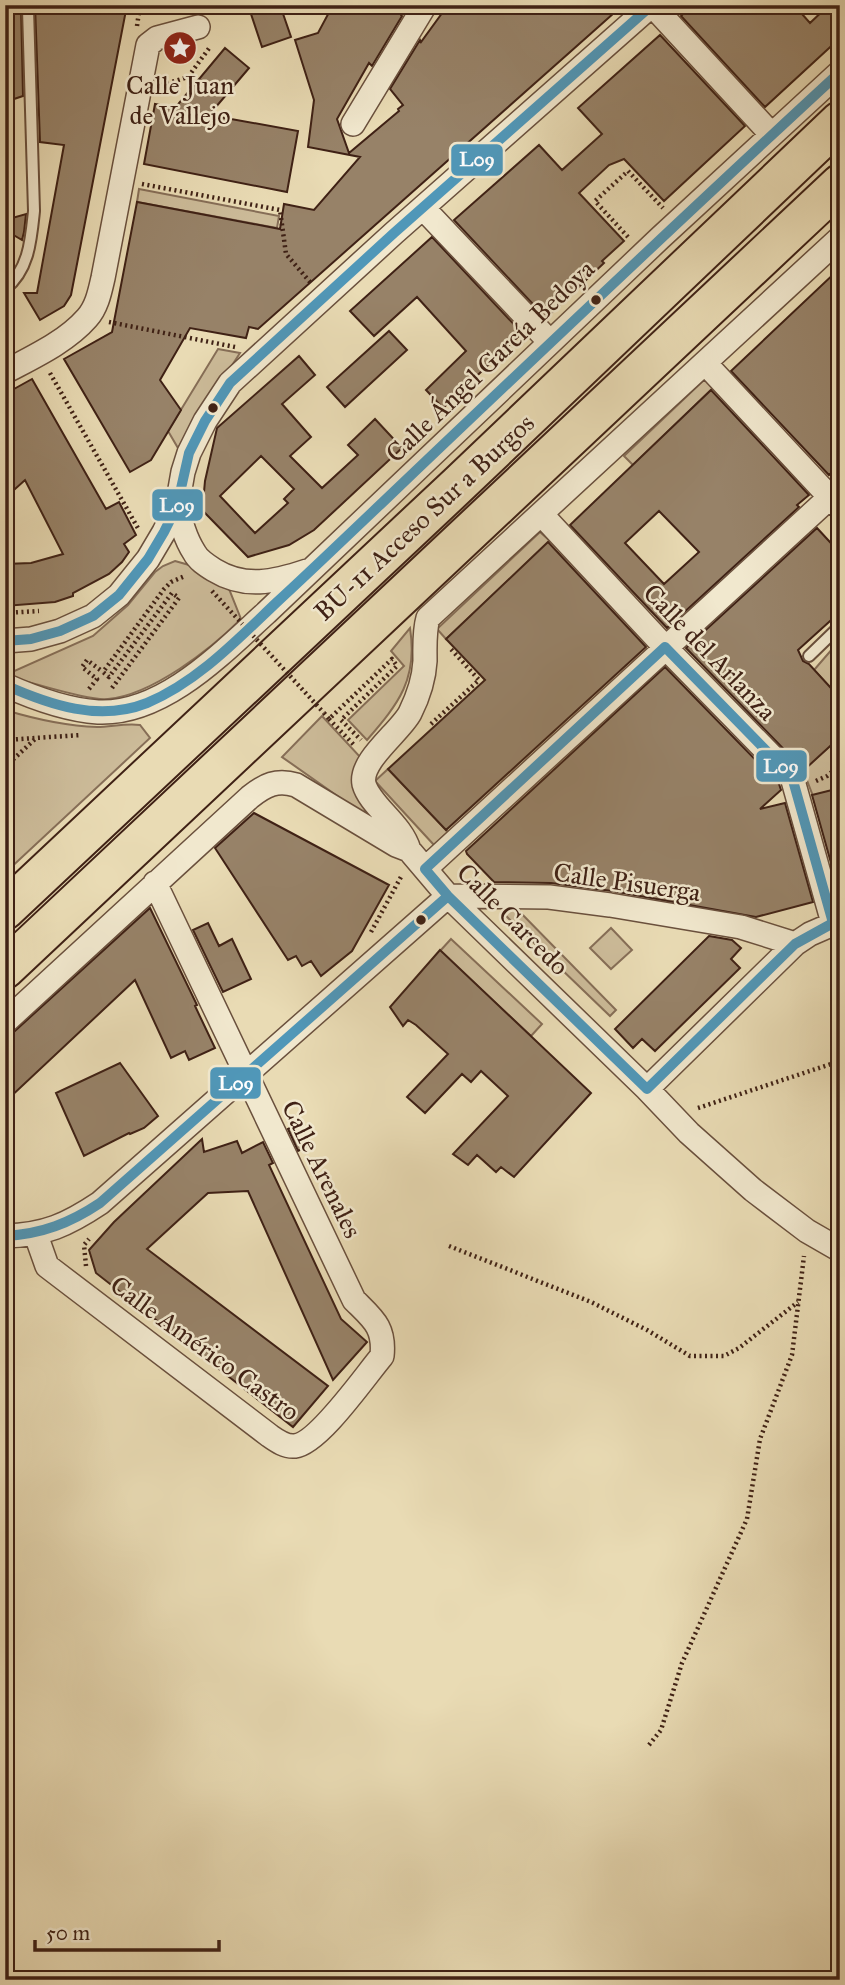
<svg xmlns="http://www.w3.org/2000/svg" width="845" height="1985" viewBox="0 0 845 1985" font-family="'IM FELL Great Primer',serif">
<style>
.green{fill:#cb9;stroke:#866e57;stroke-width:2}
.building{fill:#978268;stroke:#3f2115;stroke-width:2;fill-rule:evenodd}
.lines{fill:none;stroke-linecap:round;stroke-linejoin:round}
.service-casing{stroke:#6a503d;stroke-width:14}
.minor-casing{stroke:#6a503d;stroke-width:26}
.motorway-casing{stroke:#3f2115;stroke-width:42}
.path{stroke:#3f2115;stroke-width:4.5;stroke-dasharray:2 3.5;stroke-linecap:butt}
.service{stroke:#f1e8ce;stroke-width:10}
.minor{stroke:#f1e8ce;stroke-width:23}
.motorway{stroke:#e9dbb4;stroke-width:38}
.path-bridge{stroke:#3f2115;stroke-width:4.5;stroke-dasharray:2 3.5;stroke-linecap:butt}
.bus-1-casing{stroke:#f1e8ce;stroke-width:16}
.bus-1{stroke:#5097b8;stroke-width:10}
.bus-dot{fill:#3f2115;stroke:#f1e8ce;stroke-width:2.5}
.labels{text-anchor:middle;stroke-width:5;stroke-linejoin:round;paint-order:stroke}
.poi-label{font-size:26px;fill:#3f2115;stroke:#f1e8ce}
.street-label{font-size:26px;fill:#3f2115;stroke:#f1e8ce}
.line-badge{stroke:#f1e8ce;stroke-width:2.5}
.badge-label{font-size:19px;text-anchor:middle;font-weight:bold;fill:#fff}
</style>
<rect width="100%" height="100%" fill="#e9dbb4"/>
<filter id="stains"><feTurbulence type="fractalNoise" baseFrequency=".00286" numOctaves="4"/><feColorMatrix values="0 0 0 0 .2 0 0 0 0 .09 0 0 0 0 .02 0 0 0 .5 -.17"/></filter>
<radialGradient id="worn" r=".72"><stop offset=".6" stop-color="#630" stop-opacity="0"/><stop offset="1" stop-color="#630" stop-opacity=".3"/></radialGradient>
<path class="green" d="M139,189L279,216L277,228L137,202Z
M218,349L240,353L178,448L168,431Z
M706,378L714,387L633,465L624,456Z
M540,532L550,541L446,639L437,629Z
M175,561L196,567L229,589L241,619C211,649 152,695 108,699C90,701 42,685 23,681L10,675L12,672L93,636L128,605L155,572L163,566Z
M410,628C418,679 399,703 367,740L348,720L404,666L391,651Z
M840,640V698L814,670Z
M5,710C35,719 65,726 97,727C111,727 125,723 140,725L150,738L5,873Z
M322,716L362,759L397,838L282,757Z
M840,737V788L813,796L803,770Z
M388,769L448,832L434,845L375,781Z
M516,908L616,1010L610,1016L503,913Z
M611,928L632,950L611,969L590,948Z
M451,939L542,1024L531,1036L440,951Z"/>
<path class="building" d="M5,5H21L23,96L5,102Z
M35,5H127L71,295L64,306L40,320L24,293H37L64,145L40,142Z
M248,5H280L291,37L262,47Z
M333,5H393L402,16L372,66L369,63L337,119L349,153L399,111L398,109L403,105L390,89L420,40L421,42L448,5H623L258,329L249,327L246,338L190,328L160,380L181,410L151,460L130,472L64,359L112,332L137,202L280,229L284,204L314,210L360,157L308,147L314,100L295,40L318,33Z
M692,5H794L810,23L829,5H840V38L765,107L681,16Z
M660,35L745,126L664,201L624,159L609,165L579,193L624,241L602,261L604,263L546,318L454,220L539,145L562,170L602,134L578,108Z
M225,48L249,68L209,115L298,131L287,192L144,164L155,104L175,108Z
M26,214L24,232L22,240L5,230V220Z
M432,237L522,333L443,408L426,390L466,351L417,297L374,336L350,311Z
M840,268V465L829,475L731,371Z
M389,331L407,350L345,407L327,387Z
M299,356L315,375L282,404L311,437L290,456L322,488L358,455L348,445L375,419L402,448L314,530L289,545L248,557L204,512L202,514L205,481L217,428ZM261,456L294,489L284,499L288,503L255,533L220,496Z
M32,379L106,509L119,502L136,535L124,544L129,552L122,562L109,574L73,593V596L55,602L5,606V564L31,563L63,554L25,480L5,498V394Z
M711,390L809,495L797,505L799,507L667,628L570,525ZM659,511L699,552L664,584L625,543Z
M817,528L840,553V612L798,650L803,661L809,664L840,698V737L804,770L686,648Z
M548,542L646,647L446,830L388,769L485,680L446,639Z
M665,667L779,784L781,790L760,809L785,803L813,902L756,917L612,891L551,883L494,882L467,854L466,851Z
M840,788V895L812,795Z
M254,813L389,885L352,951L321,976L311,961L302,966L296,956L288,960L215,848Z
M150,908L197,1005L195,1006L215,1048L189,1060L185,1051L171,1058L135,980L5,1102V1040Z
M208,923L219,946L232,939L251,979L223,992L193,930Z
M709,936L732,940L741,948L731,959L740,968L655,1051L642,1039L633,1048L615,1029Z
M440,950L591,1093L514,1177L501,1167L496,1172L477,1155L468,1165L453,1154L508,1096L481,1071L471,1082L462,1074L425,1113L407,1097L448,1054L416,1025L408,1020L403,1026L390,1007Z
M120,1063L158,1116L144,1128L130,1134L129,1133L84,1156L56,1093Z
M300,1123L311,1145L298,1151L288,1129Z
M202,1139L204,1152L237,1141L242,1153L263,1142L273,1163L269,1165L341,1319L367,1342L333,1380L248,1191L208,1193L147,1249L328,1386L293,1427L96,1273L89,1250L114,1222Z"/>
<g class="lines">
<g class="service-casing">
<path id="service" d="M5,289C29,270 31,240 34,211L28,9
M809,656L840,626"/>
</g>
<g class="minor-casing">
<path id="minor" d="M652,5L771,134
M353,124L425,5
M423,208L550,342
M705,363L840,508
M5,372C33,357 66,342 87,318C97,307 100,291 103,278L148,45L157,38L198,27
M177,506C181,522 185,538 194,552C198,560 206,565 214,570C245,589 274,582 307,571
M542,515L665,647L792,777L833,923
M5,641L31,639L60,631L93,616L119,595L148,559L164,532L177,506L183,472L189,453L205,421L230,383L394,233L652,5
M5,685C34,698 67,710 98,712C163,715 222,653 266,613L660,238L840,72
M409,850C401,823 370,806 364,784C359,761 400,732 410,713C418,697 424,679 425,661C425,647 424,632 428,618L840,238
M425,869L840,488
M448,896L549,897L610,905L741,927L795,944
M5,1022L250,797C265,785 277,779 296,785L396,845L409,850L448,896L647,1089L689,1133L753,1190L807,1231L840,1250
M647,1089L795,944L810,934L840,921
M36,1235L47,1266L270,1436C277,1441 286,1447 295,1446C319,1443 365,1376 382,1356C385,1327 373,1319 354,1300L155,883
M5,1236C45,1235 67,1225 100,1203L448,896"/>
</g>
<g class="motorway-casing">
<path id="motorway" d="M5,910L459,484L840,121
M5,969L840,184"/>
</g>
<path class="path" d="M137,26L140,5
M162,85L188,77L210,47
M142,184L280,210L286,254L310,282
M628,237L595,201L628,171L663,208
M109,322L235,347
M50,373L139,530
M5,613L39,611
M112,688L179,598L172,593L109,677L103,672L164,589L171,582L185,576
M89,689L97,679L82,667L87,660L103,672
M324,713L329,719L392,659L397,666L341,720L361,740
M329,719L355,746
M431,724L479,680L449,647
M5,740L81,735
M5,767L35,739
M816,781L827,776L840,765
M371,932L402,875
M698,1108L840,1061
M449,1246L591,1302L647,1330L690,1356H724L739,1348L798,1302
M86,1266L84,1245L89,1239
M649,1745L661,1730L682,1663L747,1519L760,1439L792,1355L804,1256"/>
<use href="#service" class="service"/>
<use href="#minor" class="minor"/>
<use href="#motorway" class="motorway"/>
<path class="path-bridge" d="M212,591L324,713"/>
<g class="bus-1-casing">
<path id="bus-1" d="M5,641L31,639L60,631L93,616L119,595L148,559L164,532L177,506L189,453L205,421L230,383L394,233L652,5
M665,647L792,777L833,923
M5,685C50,705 99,722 147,703C197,682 237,640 276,603C312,570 347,536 383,502C534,358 686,214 840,72
M425,869L665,647
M425,869L448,896L647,1089
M647,1089L795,944L833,923
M5,1236C42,1234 70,1223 100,1203L448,896"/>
</g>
<use href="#bus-1" class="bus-1"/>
</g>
<defs>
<g id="sight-disc" transform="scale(1.75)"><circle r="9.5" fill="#8f2418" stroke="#f1e8ce"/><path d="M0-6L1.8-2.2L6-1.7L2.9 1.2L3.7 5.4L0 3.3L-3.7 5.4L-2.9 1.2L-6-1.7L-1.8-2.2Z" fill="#fff"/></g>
</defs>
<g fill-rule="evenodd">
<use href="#sight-disc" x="180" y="48"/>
</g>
<g class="bus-dot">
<circle cx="596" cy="300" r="6"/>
<circle cx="213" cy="408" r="6"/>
<circle cx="421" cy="920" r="6"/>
</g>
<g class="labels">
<g class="poi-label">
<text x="180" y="94">Calle Juan<tspan x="180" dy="30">de Vallejo</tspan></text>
</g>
<g class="street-label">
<text transform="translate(490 361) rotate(-44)" y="9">Calle Ángel García Bedoya</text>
<text transform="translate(424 517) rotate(-43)" y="9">BU-11 Acceso Sur a Burgos</text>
<text transform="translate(710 652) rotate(46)" y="9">Calle del Arlanza</text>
<text transform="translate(627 882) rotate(8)" y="9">Calle Pisuerga</text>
<text transform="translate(513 919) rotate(45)" y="9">Calle Carcedo</text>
<text transform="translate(322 1169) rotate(64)" y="9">Calle Arenales</text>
<text transform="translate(205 1348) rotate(36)" y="9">Calle Américo Castro</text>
</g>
</g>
<g class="line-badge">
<rect x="450" y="143" width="54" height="34" rx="7" fill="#5097b8"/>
<rect x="151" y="488" width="53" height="34" rx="7" fill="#5097b8"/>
<rect x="755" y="749" width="53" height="34" rx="7" fill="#5097b8"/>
<rect x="209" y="1066" width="53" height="34" rx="7" fill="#5097b8"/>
</g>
<g class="badge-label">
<text x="477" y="166">L09</text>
<text x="177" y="512">L09</text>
<text x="781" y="773">L09</text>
<text x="236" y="1090">L09</text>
</g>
<rect width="845" height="1985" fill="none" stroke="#e9dbb4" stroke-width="28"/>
<rect x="7" y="7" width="831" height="1971" fill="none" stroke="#3f2115" stroke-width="3.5"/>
<rect x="14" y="14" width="817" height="1957" fill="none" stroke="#3f2115" stroke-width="2"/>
<path d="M35 1940v10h184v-10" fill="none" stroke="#3f2115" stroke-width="3.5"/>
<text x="46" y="1940" font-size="21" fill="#3f2115" stroke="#f1e8ce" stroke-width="5" paint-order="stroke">50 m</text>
<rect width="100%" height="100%" filter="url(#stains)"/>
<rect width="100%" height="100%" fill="url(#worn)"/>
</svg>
